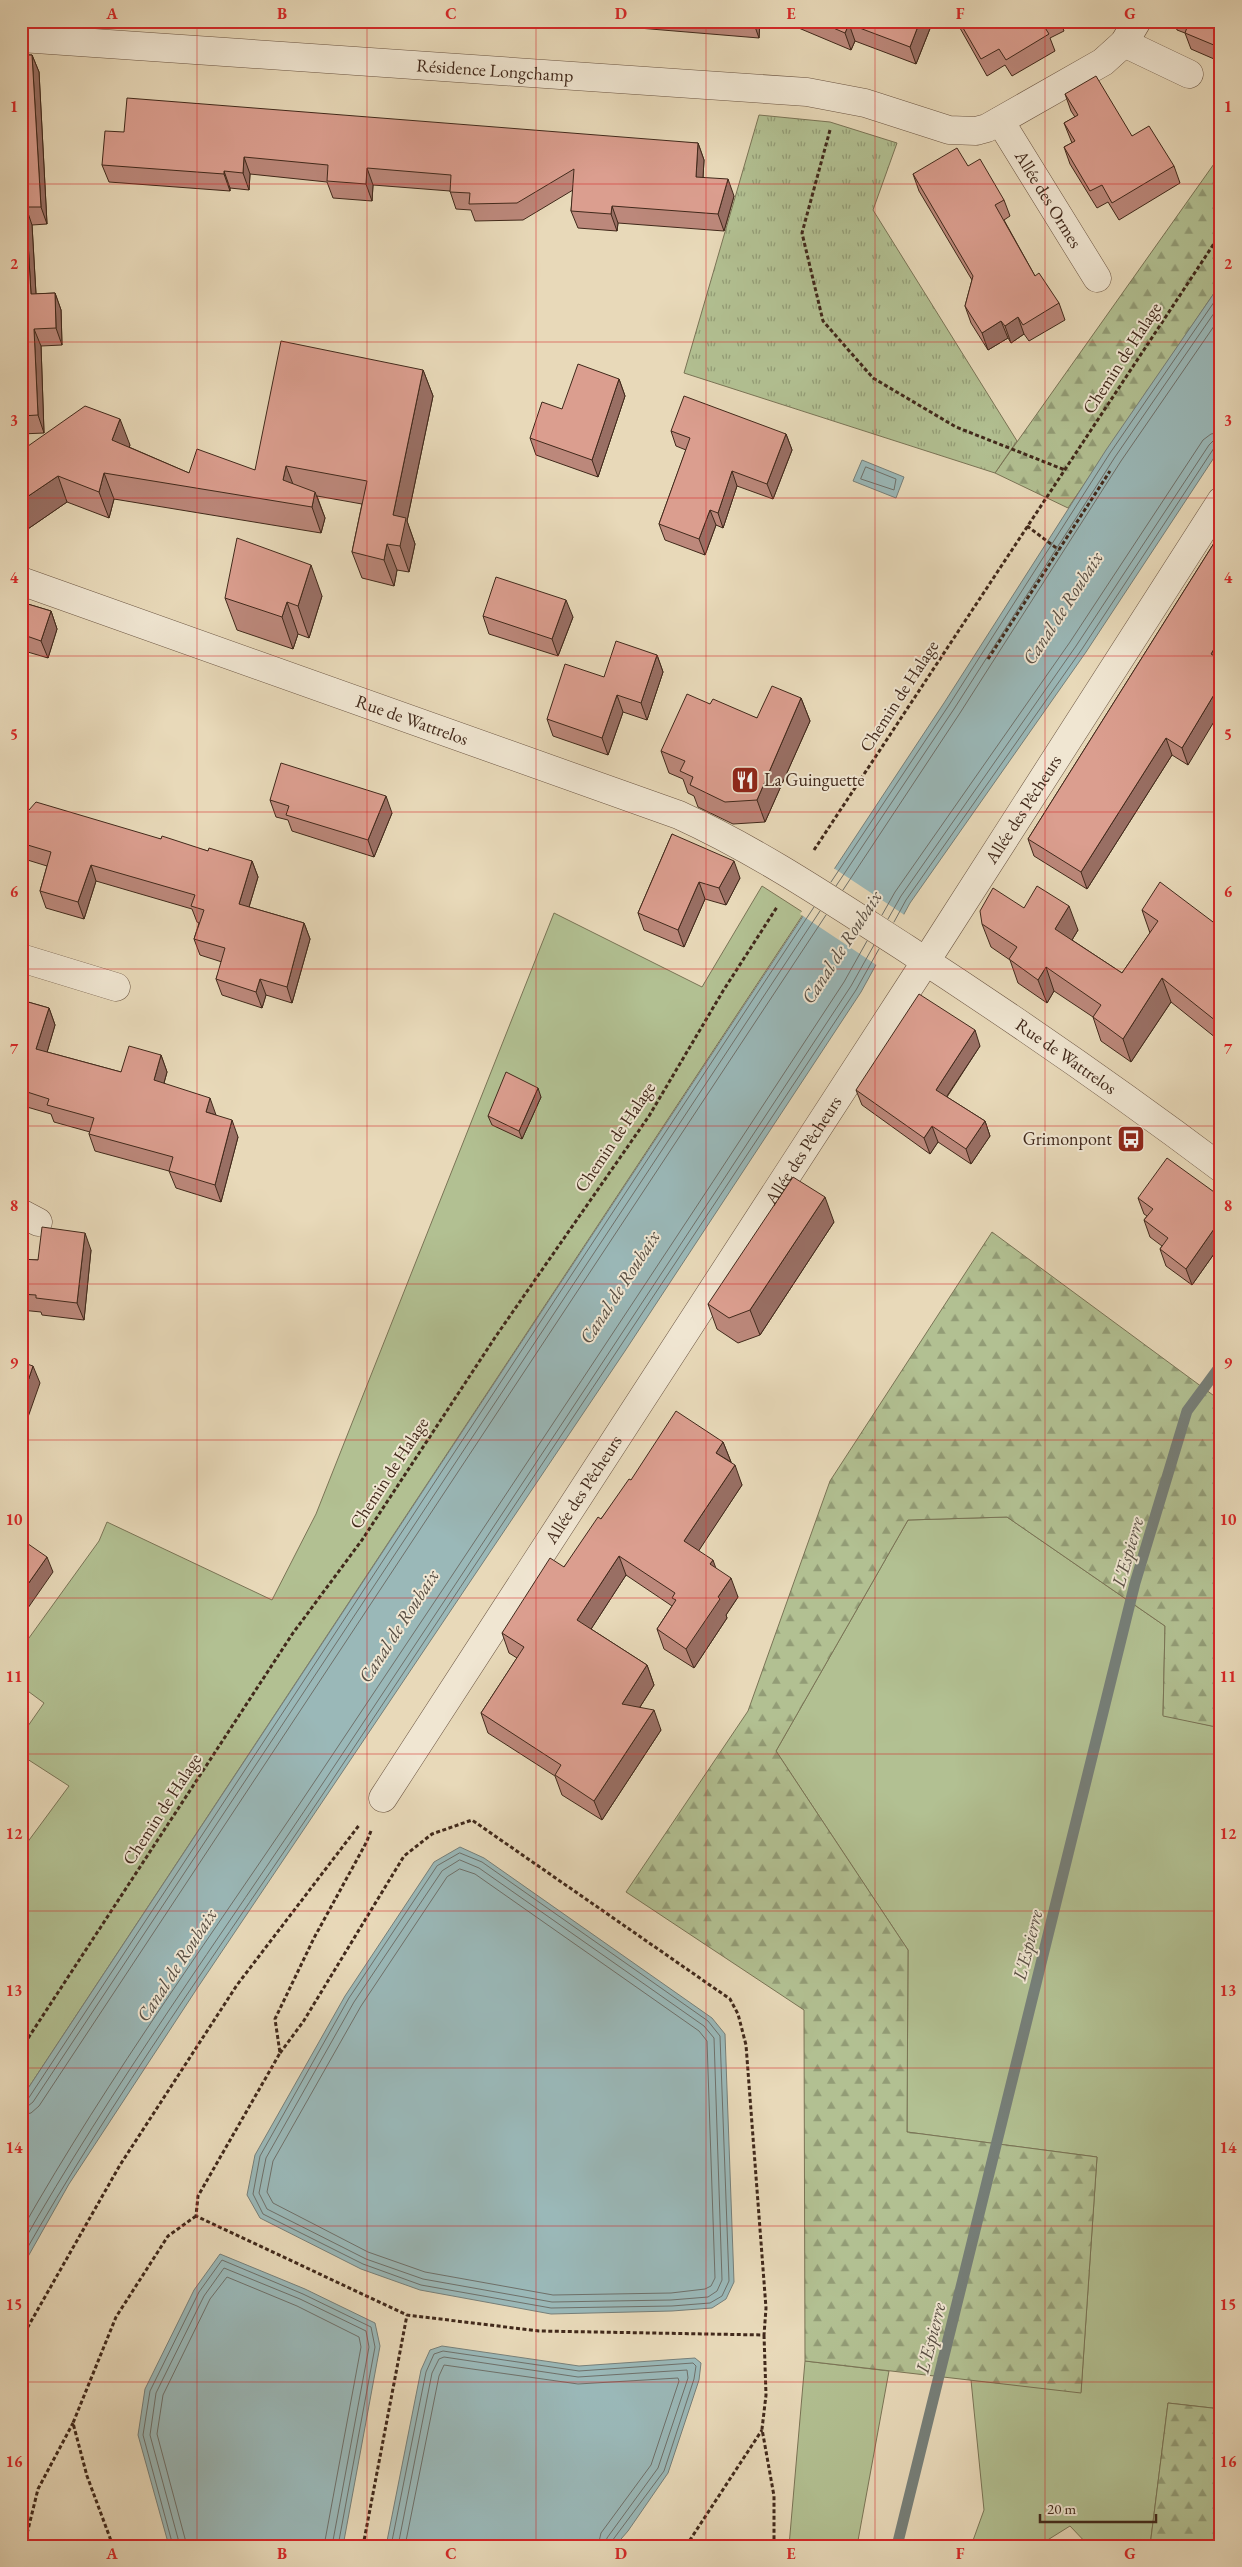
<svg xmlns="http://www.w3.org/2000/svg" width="1242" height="2567" viewBox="0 0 1242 2567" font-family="'EB Garamond',serif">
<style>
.green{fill:#b2c092;stroke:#7a7456}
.forest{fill:url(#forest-firs);stroke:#7a7456}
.park{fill:url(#park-tufts);stroke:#7a7456}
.water{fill:#9ab8b8;stroke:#767f79}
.pier{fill:#e8d9b9}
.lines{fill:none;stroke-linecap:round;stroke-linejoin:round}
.shore{stroke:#6e706a;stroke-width:1}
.stream{stroke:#767f79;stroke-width:11}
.minor-casing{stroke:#6b5542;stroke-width:29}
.path{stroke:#41291b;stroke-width:3;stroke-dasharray:4 2.5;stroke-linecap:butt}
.minor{stroke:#f0e6d2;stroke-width:28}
.wall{fill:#bc887b;stroke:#41291b}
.shaded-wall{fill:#996f64;stroke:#41291b}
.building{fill:#db9e8f;stroke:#41291b}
.grid{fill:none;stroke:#d62828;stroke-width:1;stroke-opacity:0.55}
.labels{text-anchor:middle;stroke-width:4;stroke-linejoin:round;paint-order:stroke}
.street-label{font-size:18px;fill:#41291b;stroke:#f0e6d2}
.poi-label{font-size:18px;fill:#41291b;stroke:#f0e6d2;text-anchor:start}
.water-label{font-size:19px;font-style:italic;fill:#574d42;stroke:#f0e6d2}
.neatline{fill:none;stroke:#d62828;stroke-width:2}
.grid-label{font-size:16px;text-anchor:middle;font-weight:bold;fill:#d62828}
</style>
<defs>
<pattern id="forest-firs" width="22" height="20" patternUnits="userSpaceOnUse" patternTransform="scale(1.25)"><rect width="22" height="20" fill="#b2c092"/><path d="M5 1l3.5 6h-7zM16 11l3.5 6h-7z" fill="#929c76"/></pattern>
<pattern id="park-tufts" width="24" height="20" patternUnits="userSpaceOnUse" patternTransform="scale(1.25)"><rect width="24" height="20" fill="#b2c092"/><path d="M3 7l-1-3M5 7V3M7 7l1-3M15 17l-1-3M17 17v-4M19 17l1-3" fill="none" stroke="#929c76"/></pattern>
</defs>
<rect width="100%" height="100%" fill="#e8d9b9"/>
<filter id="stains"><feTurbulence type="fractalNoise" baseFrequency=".004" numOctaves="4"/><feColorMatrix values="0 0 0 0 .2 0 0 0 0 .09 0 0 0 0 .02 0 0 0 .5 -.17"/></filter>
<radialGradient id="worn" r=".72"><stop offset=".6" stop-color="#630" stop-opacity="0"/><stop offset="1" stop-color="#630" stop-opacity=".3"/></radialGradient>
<path class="green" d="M762,886L804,913L21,2099V1987L26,1980L21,1977V1851L69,1786L21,1755V1736L44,1703L21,1686V1649L99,1541L107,1522L272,1600L316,1514L554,913L702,987Z
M1007,1517L1165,1626L1163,1715L1221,1728V2409L1168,2403L1150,2546H1089L1070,2526L1038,2546H971L984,2510L971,2380L1081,2392L1097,2157L907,2132L908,1950L776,1751L908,1520Z
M805,2361L889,2371L857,2546H789Z"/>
<path class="forest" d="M1221,154V283L1068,508L995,473Z
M992,1232L1221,1401V1728L1163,1716L1165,1626L1007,1517L908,1520L776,1751L908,1950L907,2132L1097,2157L1081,2393L805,2361L804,2010L626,1892L748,1711L830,1481Z
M1168,2403L1221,2409V2546H1150Z"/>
<path class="park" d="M759,115L830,122L897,143L873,210L1017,441L995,473L684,373Z"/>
<path class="water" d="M1221,283V447L1086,652L910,903L861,992L625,1351L198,1987L69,2184L21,2269V2099L944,703L1106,450Z
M862,460L904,477L896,498L853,481Z
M460,1847L484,1858L712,2018L725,2034L734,2282L726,2299L712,2308L672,2311L551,2314L420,2290L361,2269L260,2218L247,2195L255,2155L345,1996L434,1862Z
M220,2254L305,2289L375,2323L380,2346L343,2546H169L138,2435L145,2389L194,2290Z
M442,2346L579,2366L695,2358L701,2363L699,2380L668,2473L628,2531L615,2546H386L421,2370L430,2350Z"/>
<path class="pier" d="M832,867L906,916L878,966L800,914Z"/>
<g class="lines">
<path class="shore" d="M866,467L896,479L894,490L861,479Z
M831,882L949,705L1110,453L1221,292
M836,886L954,709L1115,457L1221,303
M843,890L960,713L1121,461L1221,316
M882,915L895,892L1070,642L1203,440L1211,434L1221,432
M888,919L901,896L1076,646L1209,445L1214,440L1221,439
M894,922L906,900L1082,649L1214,448L1221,446
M460,1853L482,1862L708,2021L720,2036L729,2281L722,2296L710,2303L672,2306L551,2308L421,2285L363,2264L263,2214L253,2194L260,2156L349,1998L437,1866Z
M460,1860L479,1868L704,2026L714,2038L722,2280L717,2291L708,2297L671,2300L552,2302L423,2279L366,2259L267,2209L259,2193L266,2158L354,2002L442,1871Z
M460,1869L475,1874L699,2031L707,2041L715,2278L711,2286L705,2289L671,2293L553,2295L425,2272L368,2252L273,2203L267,2192L273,2161L361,2006L447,1877Z
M21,2101L28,2099L814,907
M21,2108L28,2106L33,2102L820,911
M21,2115L31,2113L39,2106L826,915
M21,2231C110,2074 217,1928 317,1778C494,1513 670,1248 844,982L867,941
M21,2246C112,2086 221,1936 323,1783C500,1518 676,1252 851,986L874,945
M21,2259C114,2095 224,1942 329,1785C505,1520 681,1255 856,990L879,949
M173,2546L143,2435L150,2391L199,2292L222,2260L303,2294L371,2327L375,2347L338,2546
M180,2546L150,2435L156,2393L204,2296L224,2268L300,2299L366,2331L369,2347L332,2546
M187,2546L157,2434L163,2395L210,2299L227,2277L297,2306L359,2337L361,2347L324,2546
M391,2546L426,2372L434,2354L443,2351L579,2371L693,2363L696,2366L694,2379L664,2471L612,2541V2546
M398,2546L432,2373L439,2359L444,2357L578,2377L687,2370L688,2378L658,2468L607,2538L605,2546
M405,2546L439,2376L444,2365L578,2384L678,2378L679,2381L651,2465L601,2533L598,2546"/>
<path class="stream" d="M897,2546L1135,1583L1187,1411L1221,1365"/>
<g class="minor-casing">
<g id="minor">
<path id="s1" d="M21,38L807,92L865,103L949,130L976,131L987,128L1103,62L1124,43L1137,21"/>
<path d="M1124,43L1189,74"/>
<path id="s2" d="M1000,121L1097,278"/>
<path id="s3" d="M21,581L679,815C760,852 832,901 907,949C1013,1018 1120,1092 1221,1168"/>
<path d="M21,958L116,987"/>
<path d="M21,1213L38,1222"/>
<path id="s4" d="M383,1798L926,961L1221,501"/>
</g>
</g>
<path class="path" d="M830,130L802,233L823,321L873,378L956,427L1065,470
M1027,526L1059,550
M988,659L1110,471
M814,850L1221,233
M21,2049L293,1633L362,1540L496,1336L649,1116L723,991L777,907
M280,2053L303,2022L404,1856L432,1834L472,1820L730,1999L738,2014L746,2045L766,2308L764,2335L539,2331L407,2315L196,2216L198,2196L280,2053L275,2019L314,1938L366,1843L371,1831
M764,2335L766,2395L762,2429L774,2496V2546
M21,2339L120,2165L237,1985L360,1824
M24,2546L38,2489L73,2423
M113,2546L87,2476L73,2423L116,2317L168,2236L196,2216
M363,2546L407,2315
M686,2546L762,2430"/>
<use href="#minor" class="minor"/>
</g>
<path class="wall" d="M554,21H760L759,38Z
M782,21H933L916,64L855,41L851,50Z
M956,21H1060L1064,31L1050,38L1055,51L1012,76L1005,65L987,76Z
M1174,21H1221V62L1191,49L1185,33L1177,30Z
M21,55H32L39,72L47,224L32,225L36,294L55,293L61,310L62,345L41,346L44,433L21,434Z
M1065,94L1132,136L1174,166L1180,183L1119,220L1108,202L1097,208L1070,164L1064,147L1072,143L1064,123L1075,117L1071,111Z
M124,132L698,143L704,160L703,177L734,196L724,231L618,223L617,231L578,228L571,211L573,190L523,220L475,221L471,210L456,209L450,191L373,185L372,201L333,198L327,182L250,174L249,190L230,188V191L109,182L102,165Z
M968,166L1004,200L1010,216L1004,220L1035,276L1059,303L1065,320L1029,341L1024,334L1011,343L1008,338L988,350L971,323L965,306L972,280L919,191L913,174Z
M423,370L433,396L407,521L415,544L409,572L397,570L394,586L362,578L352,552L362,504L317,496L325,518L321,533L114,499L109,518L67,502L22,533L21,531V451L130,445L129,447L189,473L255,470Z
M619,379L625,396L598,477L536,455L530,438L562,409Z
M671,431L786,434L792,450L773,499L737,486L723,528L716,525L705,555L665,540L659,524L686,450L676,446Z
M1221,532L1188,765L1172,755L1087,889L1034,856L1028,839Z
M322,596L309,638L298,634L293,649L237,630L225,598Z
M21,602L51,611L57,629L48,658L21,650Z
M483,616L573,617L558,656L489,634Z
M657,655L663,672L647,720L623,712L608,755L553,736L547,719L604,677Z
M801,698L810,721L765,822L733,824L698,807L694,796L688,793L683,779L669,773L661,751L710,704L757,718Z
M270,800L392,813L374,857L292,831L288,820L276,817Z
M21,819L161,839L208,851L252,861L258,877L249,907L304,923L310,939L292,1003L266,995L262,1008L222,995L216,979L222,962L200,955L194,939L199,923L197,922L192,909L96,881L84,919L46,908L40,891L47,866L21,858Z
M672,834L740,878L726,905L705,899L684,947L644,930L638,913Z
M1024,908L1078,930L1072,940L1122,973L1150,933L1142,910L1221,928V1042L1171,1002L1131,1062L1101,1041L1093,1017L1054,991L1047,1003L1018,983L1010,960L991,947L982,924Z
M21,1000L49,1008L55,1025L47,1052L121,1072L161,1055L167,1072L164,1083L216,1115L238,1137L221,1202L176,1188L169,1171L95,1151L89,1134L90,1132L54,1122L51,1114L27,1107V1106L26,1107L21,1106Z
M980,1046L947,1097L985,1121L990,1136L971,1164L938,1142L930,1154L862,1105L856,1090Z
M541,1097L522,1139L492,1125L488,1116Z
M1221,1197V1244L1192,1285L1166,1266L1160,1249L1162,1246L1150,1237L1144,1220L1147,1216L1144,1214L1138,1198Z
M834,1222L760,1335L738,1343L717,1329L708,1304Z
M91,1250L84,1320L42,1315L41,1312L21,1310V1259L38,1260Z
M723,1442L731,1462L742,1485L698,1551L715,1567L738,1597L726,1615L727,1618L694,1668L664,1649L657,1629L672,1606L626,1575L591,1629L647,1665L654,1685L640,1707L661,1730L602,1820L562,1795L555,1776L488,1733L481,1713L517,1658L509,1653L502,1633L564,1567L631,1480Z"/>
<path class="shaded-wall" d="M753,21H760L759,38Z
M920,21H933L916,64L910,47Z
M849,24L855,41L851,50L845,33Z
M32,55L39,72L47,224L41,207Z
M698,143L704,160L702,194L696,177Z
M244,157L250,174L249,190L243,173Z
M367,168L373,185L372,201L366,184Z
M224,171L230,188V191L224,174Z
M728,179L734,196L724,231L718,214Z
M612,206L618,223L617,231L611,214Z
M26,207L32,225L37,312L31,294Z
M55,293L61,310L62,345L56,328Z
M1018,317L1024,334L1011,343L1005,326Z
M1001,321L1008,338L988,350L982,333Z
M34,329L41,346L44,433L38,415Z
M423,370L433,396L407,521L415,544L409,572L400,546L393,515Z
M619,379L625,396L598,477L592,460Z
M120,419L130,445L122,466L112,440Z
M786,434L792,450L773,499L767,484Z
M286,466L296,492L283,480Z
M732,471L737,486L723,528L718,513Z
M104,473L114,499L109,518L99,492Z
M58,476L67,502L22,533L21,530V501Z
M315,492L325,518L321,533L312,507Z
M710,510L716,525L705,555L699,539Z
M387,544L397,570L394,586L384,560Z
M311,565L322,596L309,638L298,606Z
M566,600L573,617L558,656L552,639Z
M287,602L298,634L293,649L282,617Z
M51,611L57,629L48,658L41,641Z
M1221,637V664L1211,654Z
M657,655L663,672L647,720L641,703Z
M1221,683V710L1188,765L1182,748Z
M617,695L623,712L608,755L602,738Z
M801,698L810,721L765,822L757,800Z
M1166,738L1172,755L1087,889L1081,872Z
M386,796L392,813L374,857L368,840Z
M252,861L258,877L245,920L239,904Z
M734,861L740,878L726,905L719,888Z
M91,865L96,881L84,919L78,902Z
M699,882L705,899L684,947L678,930Z
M1069,906L1078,930L1064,953L1055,929Z
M304,923L310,939L292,1003L287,987Z
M1046,967L1054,991L1047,1003L1038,980Z
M1162,978L1171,1002L1131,1062L1123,1039Z
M260,979L266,995L262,1008L256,992Z
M49,1008L55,1025L43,1066L36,1049Z
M975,1030L980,1046L941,1105L936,1090Z
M161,1055L167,1072L160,1097L154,1080Z
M538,1088L541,1097L522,1139L519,1131Z
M21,1091L27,1106L26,1107L21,1093Z
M210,1098L216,1115L206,1112Z
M232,1120L238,1137L221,1202L215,1185Z
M985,1121L990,1136L971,1164L966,1149Z
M932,1126L938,1142L930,1154L924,1138Z
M825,1197L834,1222L760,1335L750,1310Z
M1221,1219V1244L1192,1285L1186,1269Z
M85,1233L91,1250L84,1320L77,1303Z
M33,1366L40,1383L21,1437V1402Z
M723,1442L731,1462L716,1453Z
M735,1465L742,1485L692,1561L684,1541Z
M619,1556L626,1575L584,1640L577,1620Z
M47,1557L53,1572L21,1618V1594Z
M713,1560L720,1580L710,1564Z
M731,1578L738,1597L726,1615L727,1618L694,1668L686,1649L718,1597Z
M647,1665L654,1685L629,1724L622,1704Z
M654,1710L661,1730L602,1820L594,1801Z"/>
<path class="building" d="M817,21H920L910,47L849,24L845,33Z
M959,21H1045L1042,23L1049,34L1006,60L999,49L981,59Z
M1189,21H1221V48L1185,33L1189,22Z
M21,55H32L41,207H26L31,294L55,293L56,328L34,329L38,415L21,416Z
M1096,76L1132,136L1149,126L1174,166L1112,203L1102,185L1090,191L1064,147L1075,141L1064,123L1078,115L1065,94Z
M127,98L698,143L696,177L728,179L718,214L612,206L611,214L571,211L574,169L517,203L469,204L470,193L450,192L451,175L367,168L366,184L327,181L328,165L244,157L243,173L224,171V174L102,165L105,131L124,132Z
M957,148L968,166L980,159L1004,200L995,205L1035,276L1039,273L1059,303L1023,325L1018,317L1005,326L1001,321L982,333L965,306L973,276L913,174Z
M281,341L423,370L393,515L406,518L400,546L387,544L384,560L352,552L367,481L286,466L283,480L315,492L312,507L104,473L99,492L58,476L21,501V451L85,406L120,419L112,440L189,473L197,449L255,470Z
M578,364L619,379L592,460L530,438L542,402L562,409Z
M684,396L786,434L767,484L732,471L718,513L710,510L699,539L659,524L690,438L671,431Z
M1221,532V637L1211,654L1221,660V683L1182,748L1166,738L1081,872L1028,839Z
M237,538L311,565L298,606L287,602L282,617L225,598Z
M496,577L566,600L552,639L483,616Z
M21,602L51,611L41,641L21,634Z
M616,641L657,655L641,703L617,695L602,738L547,719L565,664L604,677Z
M772,686L801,698L757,800L725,802L690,785L693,777L680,771L685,761L661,751L687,694L710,704L713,699L757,718Z
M281,763L386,796L368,840L286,815L289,806L270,800Z
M36,802L161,839L162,836L208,851L209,848L252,861L239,904L304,923L287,987L260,979L256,992L216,979L225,948L194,939L204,910L191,906L195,895L91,865L78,902L40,891L51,852L21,843V819Z
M672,834L734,861L719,888L699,882L678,930L638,913Z
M1160,882L1221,928V1025L1162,978L1123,1039L1093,1017L1101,1005L1046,967L1038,980L1009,959L1017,947L982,924L980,911L993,888L1024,908L1037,886L1069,906L1055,929L1122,973L1158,921L1142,910Z
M919,994L975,1030L936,1090L985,1121L966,1149L932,1126L924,1138L856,1090Z
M21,1000L49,1008L36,1049L121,1072L129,1046L161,1055L154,1080L210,1098L206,1112L232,1120L215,1185L169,1171L173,1157L89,1134L94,1118L47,1105L49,1099L21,1090Z
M506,1072L538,1088L519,1131L488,1116Z
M1167,1158L1221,1197V1219L1186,1269L1160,1249L1168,1238L1144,1220L1153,1209L1138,1198Z
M793,1177L825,1197L750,1310L729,1318L708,1304Z
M42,1227L85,1233L77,1303L36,1298V1295L21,1294V1259L38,1260Z
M21,1362L33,1366L21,1402Z
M676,1411L723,1442L716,1453L735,1465L684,1541L713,1560L710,1564L731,1578L718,1597L720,1599L686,1649L657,1629L676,1600L672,1598L675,1593L619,1556L577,1620L647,1665L622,1704L654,1710L594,1801L555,1775L561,1765L481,1713L524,1647L502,1633L550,1558L564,1567L598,1517L601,1519L629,1479L631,1480Z
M21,1539L47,1557L21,1594Z"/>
<path class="grid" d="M197,21V2546M367,21V2546M536,21V2546M706,21V2546M875,21V2546M1045,21V2546M21,184H1221M21,342H1221M21,498H1221M21,656H1221M21,812H1221M21,969H1221M21,1126H1221M21,1284H1221M21,1440H1221M21,1598H1221M21,1754H1221M21,1911H1221M21,2068H1221M21,2226H1221M21,2382H1221"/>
<defs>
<g id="restaurant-square" transform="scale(1.4375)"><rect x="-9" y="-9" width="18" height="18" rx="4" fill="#8f2418" stroke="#f0e6d2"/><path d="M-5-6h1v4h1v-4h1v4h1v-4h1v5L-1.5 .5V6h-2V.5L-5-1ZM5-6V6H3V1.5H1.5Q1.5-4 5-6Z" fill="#fff"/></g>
<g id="bus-square" transform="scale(1.4375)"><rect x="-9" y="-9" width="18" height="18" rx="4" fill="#8f2418" stroke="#f0e6d2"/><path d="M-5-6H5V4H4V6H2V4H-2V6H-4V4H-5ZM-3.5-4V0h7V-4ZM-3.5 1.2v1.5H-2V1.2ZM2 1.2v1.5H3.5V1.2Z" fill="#fff"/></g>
</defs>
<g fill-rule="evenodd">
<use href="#restaurant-square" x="745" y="780"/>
<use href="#bus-square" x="1131" y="1139"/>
</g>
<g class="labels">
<g class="street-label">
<text dy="6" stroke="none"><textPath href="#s1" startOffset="475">Résidence Longchamp</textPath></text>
<text dy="6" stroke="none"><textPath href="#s2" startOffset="92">Allée des Ormes</textPath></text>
<text transform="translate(1122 358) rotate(-57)" y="6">Chemin de Halage</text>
<text transform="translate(899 696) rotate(-57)" y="6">Chemin de Halage</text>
<text dy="6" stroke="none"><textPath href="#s3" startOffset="415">Rue de Wattrelos</textPath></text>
<text dy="6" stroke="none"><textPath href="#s4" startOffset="1178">Allée des Pêcheurs</textPath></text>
<text dy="6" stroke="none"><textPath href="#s3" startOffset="1155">Rue de Wattrelos</textPath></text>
<text transform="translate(615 1137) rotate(-56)" y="6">Chemin de Halage</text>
<text dy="6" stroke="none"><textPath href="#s4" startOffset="772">Allée des Pêcheurs</textPath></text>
<text transform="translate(389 1473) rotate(-57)" y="6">Chemin de Halage</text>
<text dy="6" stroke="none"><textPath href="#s4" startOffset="368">Allée des Pêcheurs</textPath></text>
<text transform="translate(162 1809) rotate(-57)" y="6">Chemin de Halage</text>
</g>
<g class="poi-label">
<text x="764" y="786">La Guinguette</text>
<text x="1112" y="1145" text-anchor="end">Grimonpont</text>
</g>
<g class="water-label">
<text transform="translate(1062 608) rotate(-57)" y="7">Canal de Roubaix</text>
<text transform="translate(841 947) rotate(-57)" y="7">Canal de Roubaix</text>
<text transform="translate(619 1287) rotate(-57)" y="7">Canal de Roubaix</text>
<text transform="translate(1127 1552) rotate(-74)" y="7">L'Espierre</text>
<text transform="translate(398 1626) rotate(-57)" y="7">Canal de Roubaix</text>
<text transform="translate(1027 1945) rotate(-76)" y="7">L'Espierre</text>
<text transform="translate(176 1965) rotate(-57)" y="7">Canal de Roubaix</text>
<text transform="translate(930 2338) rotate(-76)" y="7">L'Espierre</text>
</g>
</g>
<rect width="1242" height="2567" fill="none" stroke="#e8d9b9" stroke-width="55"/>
<path d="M1040 2514v8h116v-8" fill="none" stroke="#41291b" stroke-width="2.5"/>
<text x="1047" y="2514" font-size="15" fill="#41291b" stroke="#f0e6d2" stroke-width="4" paint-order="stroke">20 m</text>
<rect x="28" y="28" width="1186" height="2512" class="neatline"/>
<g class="grid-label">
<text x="112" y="19">A</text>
<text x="282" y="19">B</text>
<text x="451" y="19">C</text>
<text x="621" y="19">D</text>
<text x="791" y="19">E</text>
<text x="960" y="19">F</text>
<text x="1130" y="19">G</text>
<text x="14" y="112">1</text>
<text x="1228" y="112">1</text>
<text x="14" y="269">2</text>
<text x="1228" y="269">2</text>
<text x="14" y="426">3</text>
<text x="1228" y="426">3</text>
<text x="14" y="583">4</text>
<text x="1228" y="583">4</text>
<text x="14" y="740">5</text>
<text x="1228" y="740">5</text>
<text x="14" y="897">6</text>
<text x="1228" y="897">6</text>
<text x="14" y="1054">7</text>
<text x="1228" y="1054">7</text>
<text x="14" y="1211">8</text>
<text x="1228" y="1211">8</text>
<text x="14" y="1368">9</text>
<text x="1228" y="1368">9</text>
<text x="14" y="1525">10</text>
<text x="1228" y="1525">10</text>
<text x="14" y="1682">11</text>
<text x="1228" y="1682">11</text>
<text x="14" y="1839">12</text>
<text x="1228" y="1839">12</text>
<text x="14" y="1996">13</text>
<text x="1228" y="1996">13</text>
<text x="14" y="2153">14</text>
<text x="1228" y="2153">14</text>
<text x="14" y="2310">15</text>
<text x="1228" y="2310">15</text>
<text x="14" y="2467">16</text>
<text x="1228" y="2467">16</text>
<text x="112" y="2559">A</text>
<text x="282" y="2559">B</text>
<text x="451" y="2559">C</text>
<text x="621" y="2559">D</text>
<text x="791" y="2559">E</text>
<text x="960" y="2559">F</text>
<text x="1130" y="2559">G</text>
</g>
<rect width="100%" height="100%" filter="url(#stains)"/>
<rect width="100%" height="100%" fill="url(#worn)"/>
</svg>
